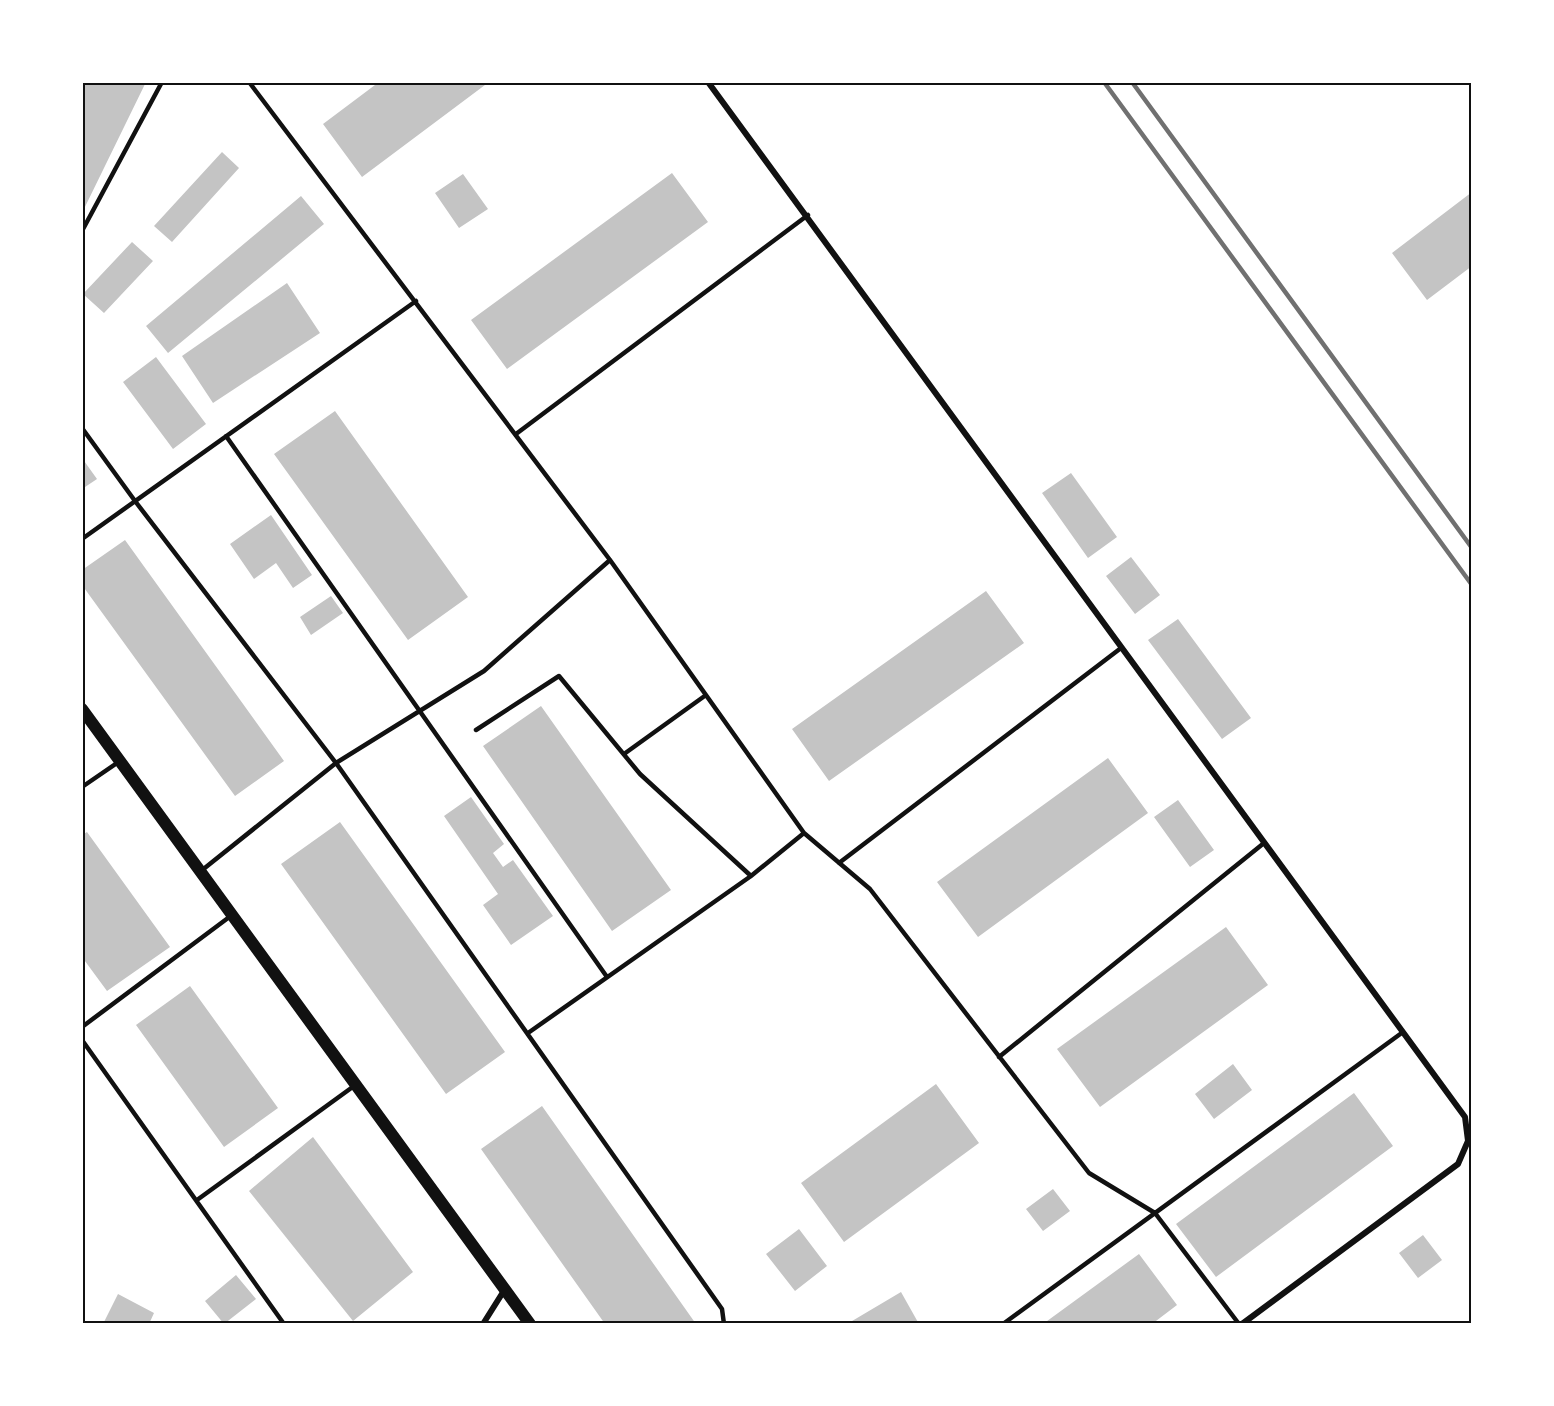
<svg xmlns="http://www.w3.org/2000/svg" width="1554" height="1406" viewBox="0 0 1554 1406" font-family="Ubuntu,sans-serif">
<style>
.building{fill:#c4c4c4}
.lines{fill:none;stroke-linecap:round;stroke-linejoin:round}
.service{stroke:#111;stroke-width:4.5}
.minor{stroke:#111;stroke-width:6}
.secondary{stroke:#111;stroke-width:12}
.rail{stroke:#707070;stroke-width:4.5}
.neatline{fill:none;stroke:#111;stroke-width:2}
</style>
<rect width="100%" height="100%" fill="#fff"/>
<path class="building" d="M82,82H146L82,213Z
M379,82H489L362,177L323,124Z
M222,152L239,168L172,242L154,226Z
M672,173L708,222L507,369L471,320Z
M463,174L488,209L459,228L435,193Z
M1472,192V266L1427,300L1392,253Z
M301,196L324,224L168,353L146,326Z
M132,242L153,261L104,313L83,294Z
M287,283L320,333L213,403L182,356Z
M156,357L206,424L173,449L123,382Z
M335,411L468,597L408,640L274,454Z
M82,458L97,479L82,489Z
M1071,473L1117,537L1088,558L1042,493Z
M271,515L312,575L293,588L276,563L254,579L230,544Z
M125,540L284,761L235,796L82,585V570Z
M1131,557L1160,595L1135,614L1106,576Z
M986,591L1024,643L829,781L792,729Z
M331,596L343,613L311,635L300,617Z
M1178,619L1251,718L1222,739L1148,640Z
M541,706L671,890L612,931L483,746Z
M1108,758L1148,813L978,937L937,882Z
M471,797L504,844L493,853L503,867L513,860L553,916L511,945L483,905L498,894L444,816Z
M1178,800L1214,850L1190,867L1154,817Z
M340,822L505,1052L446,1094L281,864Z
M87,832L170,947L107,991L82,957V835Z
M1226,927L1268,985L1100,1107L1057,1049Z
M190,986L278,1108L224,1147L136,1025Z
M1233,1064L1252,1090L1214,1119L1195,1094Z
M936,1084L979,1143L844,1242L801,1183Z
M1354,1093L1393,1146L1216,1277L1176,1224Z
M542,1106L696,1324H605L481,1149Z
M313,1137L413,1272L353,1321L249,1191Z
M1053,1189L1070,1211L1043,1231L1026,1209Z
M799,1229L827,1266L795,1291L766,1254Z
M1423,1235L1442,1260L1418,1278L1399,1253Z
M1139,1254L1177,1305L1152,1324H1043Z
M236,1275L256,1299L224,1324L205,1301Z
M901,1292L919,1324H847Z
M118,1294L154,1313L149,1324H103Z"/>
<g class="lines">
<path class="service" d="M249,82L610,560L804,833L870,889L1089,1173L1155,1213L1239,1324
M82,231L162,82
M82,428L135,501L336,763L722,1309L724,1324
M516,434L808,215
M226,436L607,977
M82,539L416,301
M476,730L559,676L640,774L751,876
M624,754L706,695
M82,787L120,761
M839,863L1121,648
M201,871L336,763L484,671L610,560
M82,1027L232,915
M528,1033L751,876L804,833
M82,1040L284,1324
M999,1057L1264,843
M197,1200L354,1086
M1003,1324L1403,1032"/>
<path class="minor" d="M708,82L1465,1117L1468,1141L1458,1164L1242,1324
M483,1324L505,1289"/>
<path class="secondary" d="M82,709L530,1324"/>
<path class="rail" d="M1104,82L1472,585
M1132,82L1472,548"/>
</g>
<rect width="1554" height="1406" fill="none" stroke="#ffffff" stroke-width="168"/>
<rect x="84" y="84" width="1386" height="1238" class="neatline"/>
</svg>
